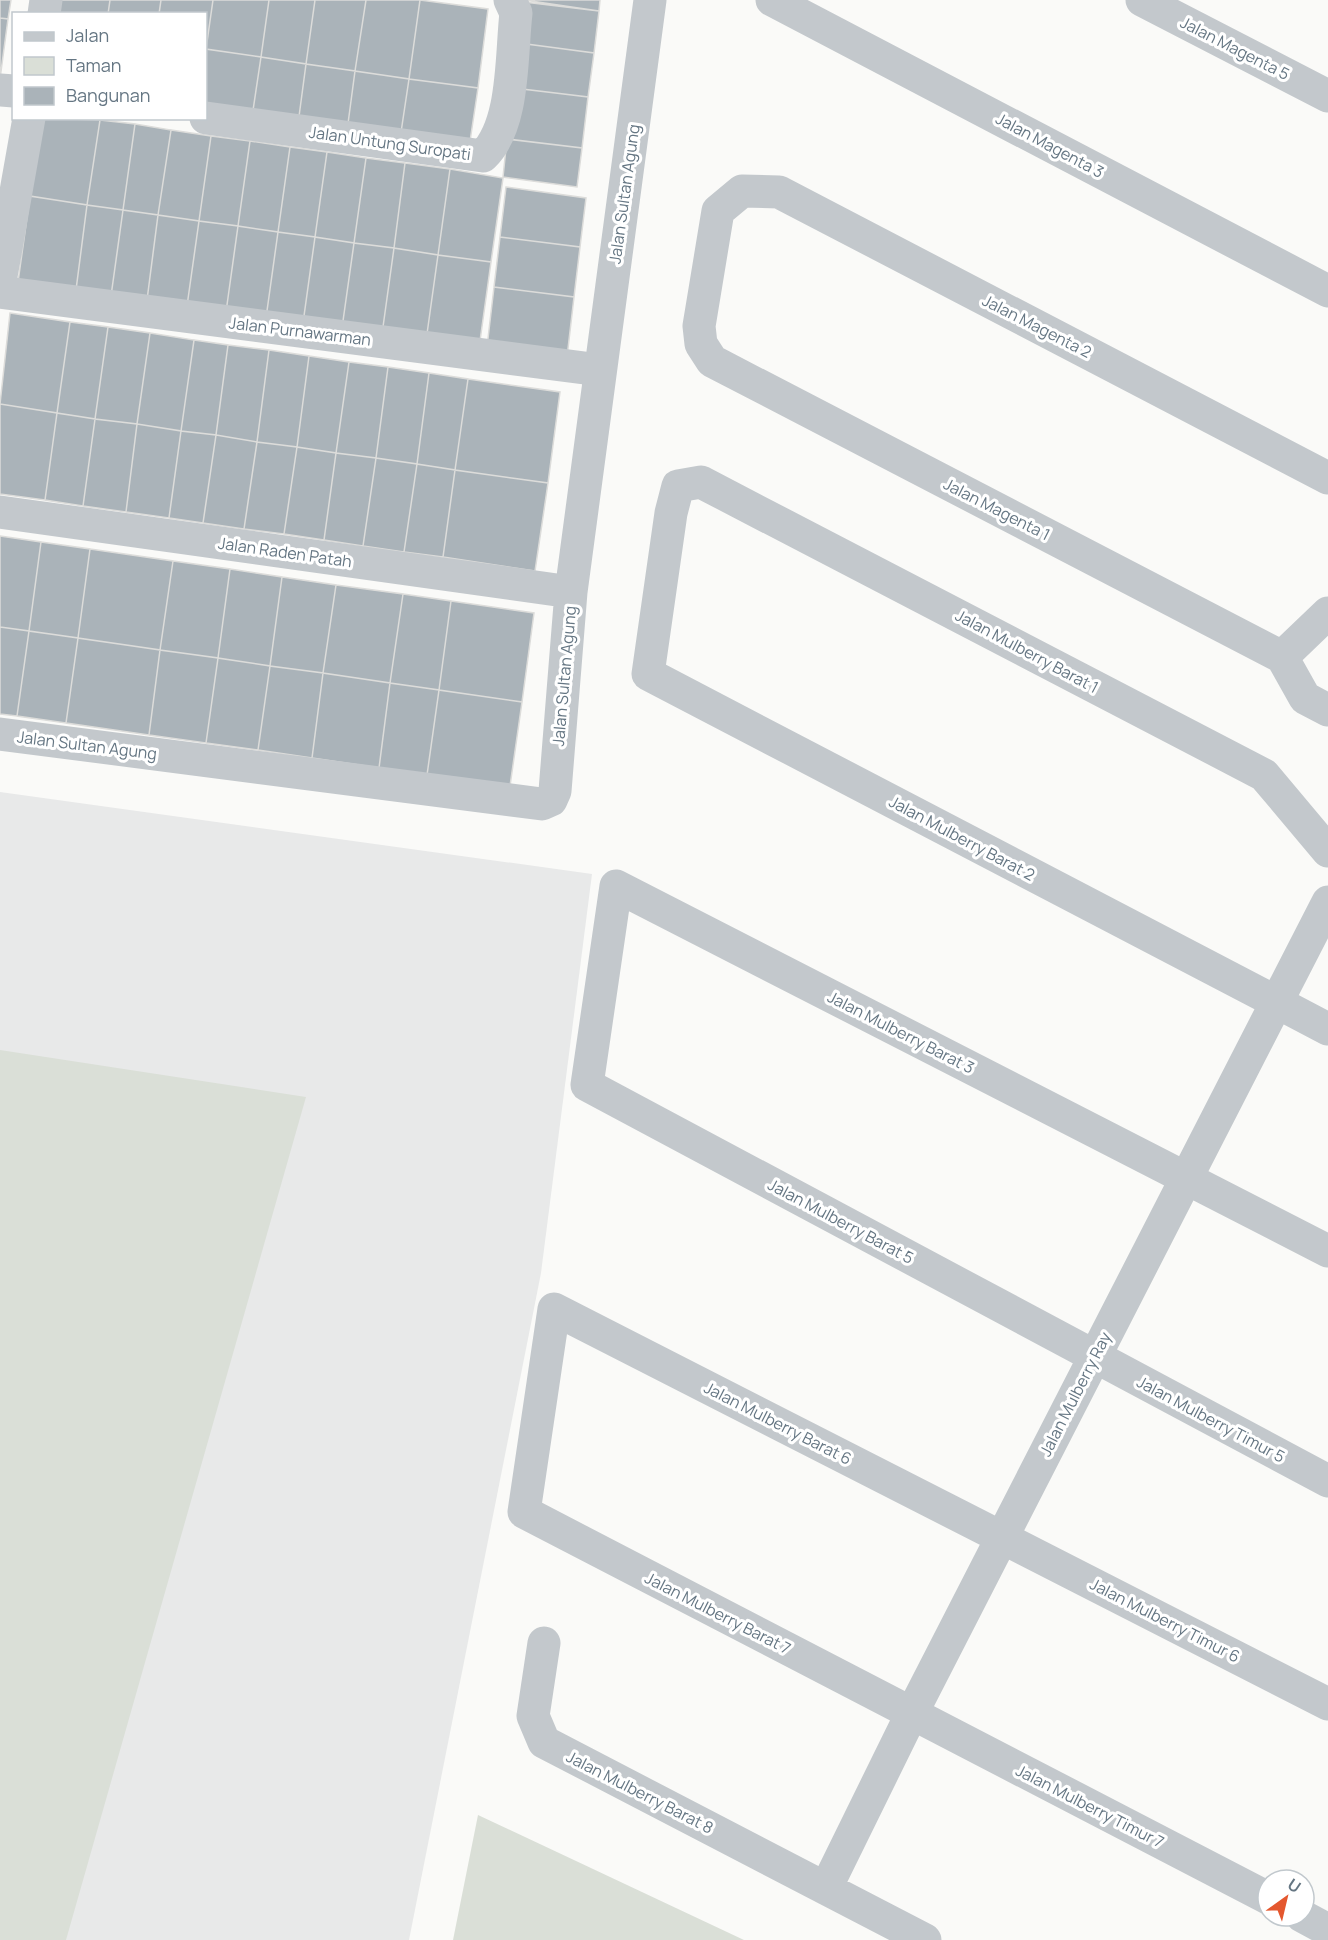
<svg xmlns="http://www.w3.org/2000/svg" width="1328" height="1940" viewBox="0 0 1328 1940" font-family="Manrope,sans-serif">
<style>
.built{fill:#e8e9e9}
.green{fill:#dadfd7}
.building{fill:#aab3b9;stroke:#dcdcda;stroke-width:1.5}
.lines{fill:none;stroke-linecap:round;stroke-linejoin:round}
.minor{stroke:#c3c8cc;stroke-width:33}
.labels{text-anchor:middle;stroke-width:6;stroke-linejoin:round;paint-order:stroke}
.street-label{font-size:16px;fill:#657683;stroke:#fff}
</style>
<rect width="100%" height="100%" fill="#fafaf8"/>
<path class="built" d="M0,792L592,874L541,1273L409,1940H0Z"/>
<path class="green" d="M0,1050L306,1097L66,1940H0Z
M478,1815L744,1940H453Z"/>
<path class="building" d="M0,0H11L8,19L0,18Z
M52,0H110L108,14H50Z
M110,0H161L159,14H108Z
M161,0H213L206,49V14H159Z
M213,0H269L261,57L206,49Z
M269,0H315L306,64L261,57Z
M315,0H366L355,71L306,64Z
M366,0H420L409,79L355,71Z
M420,0L488,9L478,88L409,79Z
M524,0H600L599,11Z
M524,2L599,11L594,53L519,43Z
M0,18L8,19L0,79Z
M519,43L594,53L588,97L514,88Z
M206,49L261,57L252,117L206,111Z
M261,57L306,64L298,124L252,117Z
M306,64L355,71L347,131L298,124Z
M355,71L409,79L400,139L347,131Z
M409,79L478,88L469,148L400,139Z
M514,88L588,97L582,148L507,139Z
M40,118L100,120L87,205L30,196Z
M100,120L135,124L123,210L87,205Z
M135,124L171,130L158,215L123,210Z
M171,130L211,136L199,221L158,215Z
M211,136L250,141L238,226L199,221Z
M507,139L582,148L577,187L503,177Z
M250,141L290,147L278,232L238,226Z
M290,147L327,152L315,237L278,232Z
M327,152L366,158L354,243L315,237Z
M366,158L405,163L394,248L354,243Z
M405,163L450,169L438,255L394,248Z
M450,169L503,178L491,262L438,255Z
M506,187L586,198L580,247L500,237Z
M30,196L87,205L76,290L18,282Z
M87,205L123,210L111,296L76,290Z
M123,210L158,215L147,300L111,296Z
M158,215L199,221L187,306L147,300Z
M199,221L238,226L226,312L187,306Z
M238,226L278,232L266,318L226,312Z
M278,232L315,237L303,323L266,318Z
M315,237L354,243L342,328L303,323Z
M500,237L580,247L574,297L494,287Z
M354,243L394,248L382,334L342,328Z
M394,248L438,255L426,341L382,334Z
M438,255L491,262L479,348L426,341Z
M494,287L574,297L567,357L487,347Z
M10,313L70,322L57,413L0,404Z
M70,322L108,327L95,419L57,413Z
M108,327L150,333L137,424L95,419Z
M150,333L194,340L181,431L137,424Z
M194,340L228,345L216,435L181,431Z
M228,345L269,350L257,442L216,435Z
M269,350L309,356L297,447L257,442Z
M309,356L349,362L336,453L297,447Z
M349,362L388,367L376,458L336,453Z
M388,367L429,373L417,464L376,458Z
M429,373L468,379L455,470L417,464Z
M468,379L560,392L548,483L455,470Z
M0,404L57,413L45,500L0,494Z
M57,413L95,419L83,506L45,500Z
M95,419L137,424L126,512L83,506Z
M137,424L181,431L169,518L126,512Z
M181,431L216,435L203,523L169,518Z
M216,435L257,442L244,529L203,523Z
M257,442L297,447L284,534L244,529Z
M297,447L336,453L324,540L284,534Z
M336,453L376,458L363,546L324,540Z
M376,458L417,464L404,552L363,546Z
M417,464L455,470L443,557L404,552Z
M455,470L548,483L535,571L443,557Z
M0,536L41,542L29,631L0,627Z
M41,542L90,549L78,638L29,631Z
M90,549L173,561L160,650L78,638Z
M173,561L230,569L218,658L160,650Z
M230,569L282,577L270,666L218,658Z
M282,577L336,585L323,673L270,666Z
M336,585L403,594L390,683L323,673Z
M403,594L451,601L439,690L390,683Z
M451,601L534,613L522,702L439,690Z
M0,627L29,631L17,716L0,714Z
M29,631L78,638L66,723L17,716Z
M78,638L160,650L149,735L66,723Z
M160,650L218,658L206,743L149,735Z
M218,658L270,666L258,750L206,743Z
M270,666L323,673L312,758L258,750Z
M323,673L390,683L379,768L312,758Z
M390,683L439,690L427,775L379,768Z
M439,690L522,702L510,786L427,775Z"/>
<g class="lines">
<path class="minor" d="M772,0L1328,291
M1142,0L1328,96
M44,14L46,0
M0,90L14,91
M206,118L483,156C515,125 511,56 516,13L510,0
M0,282L29,118
M0,292L600,370
M0,512L571,592
M1328,613L1282,657L1305,698L1328,710
M1282,657L712,361L701,344L699,326L718,211L742,191L779,192L1328,478
M0,734L542,804L551,800L555,791L571,592L650,0
M1328,851L1264,775L701,482L678,486L671,513L648,674L1328,1029
M1328,1251L616,886L587,1085L1328,1481
M544,1643L533,1716L544,1742L925,1940
M826,1888L912,1713L1328,902
M1268,1898L524,1512L554,1309L1328,1704
M1302,1916L1328,1930"/>
</g>
<g class="labels">
<g class="street-label">
<text transform="translate(1235 48) rotate(27)" y="6">Jalan Magenta 5</text>
<text transform="translate(390 143) rotate(8)" y="6">Jalan Untung Suropati</text>
<text transform="translate(1050 145) rotate(28)" y="6">Jalan Magenta 3</text>
<text transform="translate(624 194) rotate(-82)" y="6">Jalan Sultan Agung</text>
<text transform="translate(1037 326) rotate(27)" y="6">Jalan Magenta 2</text>
<text transform="translate(300 331) rotate(7)" y="6">Jalan Purnawarman</text>
<text transform="translate(997 509) rotate(27)" y="6">Jalan Magenta 1</text>
<text transform="translate(285 552) rotate(8)" y="6">Jalan Raden Patah</text>
<text transform="translate(1027 651) rotate(28)" y="6">Jalan Mulberry Barat 1</text>
<text transform="translate(564 676) rotate(-85)" y="6">Jalan Sultan Agung</text>
<text transform="translate(87 745) rotate(7)" y="6">Jalan Sultan Agung</text>
<text transform="translate(962 838) rotate(28)" y="6">Jalan Mulberry Barat 2</text>
<text transform="translate(901 1032) rotate(27)" y="6">Jalan Mulberry Barat 3</text>
<text transform="translate(841 1221) rotate(28)" y="6">Jalan Mulberry Barat 5</text>
<text transform="translate(1075 1394) rotate(-63)" y="6">Jalan Mulberry Ray</text>
<text transform="translate(1211 1419) rotate(28)" y="6">Jalan Mulberry Timur 5</text>
<text transform="translate(778 1423) rotate(27)" y="6">Jalan Mulberry Barat 6</text>
<text transform="translate(718 1613) rotate(27)" y="6">Jalan Mulberry Barat 7</text>
<text transform="translate(1165 1620) rotate(27)" y="6">Jalan Mulberry Timur 6</text>
<text transform="translate(640 1792) rotate(27)" y="6">Jalan Mulberry Barat 8</text>
<text transform="translate(1090 1806) rotate(27)" y="6">Jalan Mulberry Timur 7</text>
</g>
</g>
<rect x="12" y="12" width="195" height="108" fill="#ffffff" stroke="#c1c8cd" stroke-width="1.5"/>
<rect x="24" y="32" width="30" height="9" fill="#c3c8cc" stroke="#c1c8cd" stroke-width="1.5"/>
<text x="66" y="42" font-size="18" fill="#657683">Jalan</text>
<rect x="24" y="57" width="30" height="18" fill="#dadfd7" stroke="#c1c8cd" stroke-width="1.5"/>
<text x="66" y="72" font-size="18" fill="#657683">Taman</text>
<rect x="24" y="87" width="30" height="18" fill="#aab3b9" stroke="#c1c8cd" stroke-width="1.5"/>
<text x="66" y="102" font-size="18" fill="#657683">Bangunan</text>
<g transform="translate(1286 1898) rotate(34)"><circle r="28" fill="#ffffff" stroke="#c1c8cd" stroke-width="1.5"/>
<path d="M0-4.5L10 22L0 15L-10 22Z" fill="#e4572e"/>
<text y="-9" font-size="16" font-weight="bold" text-anchor="middle" fill="#657683">U</text>
</g>
</svg>
